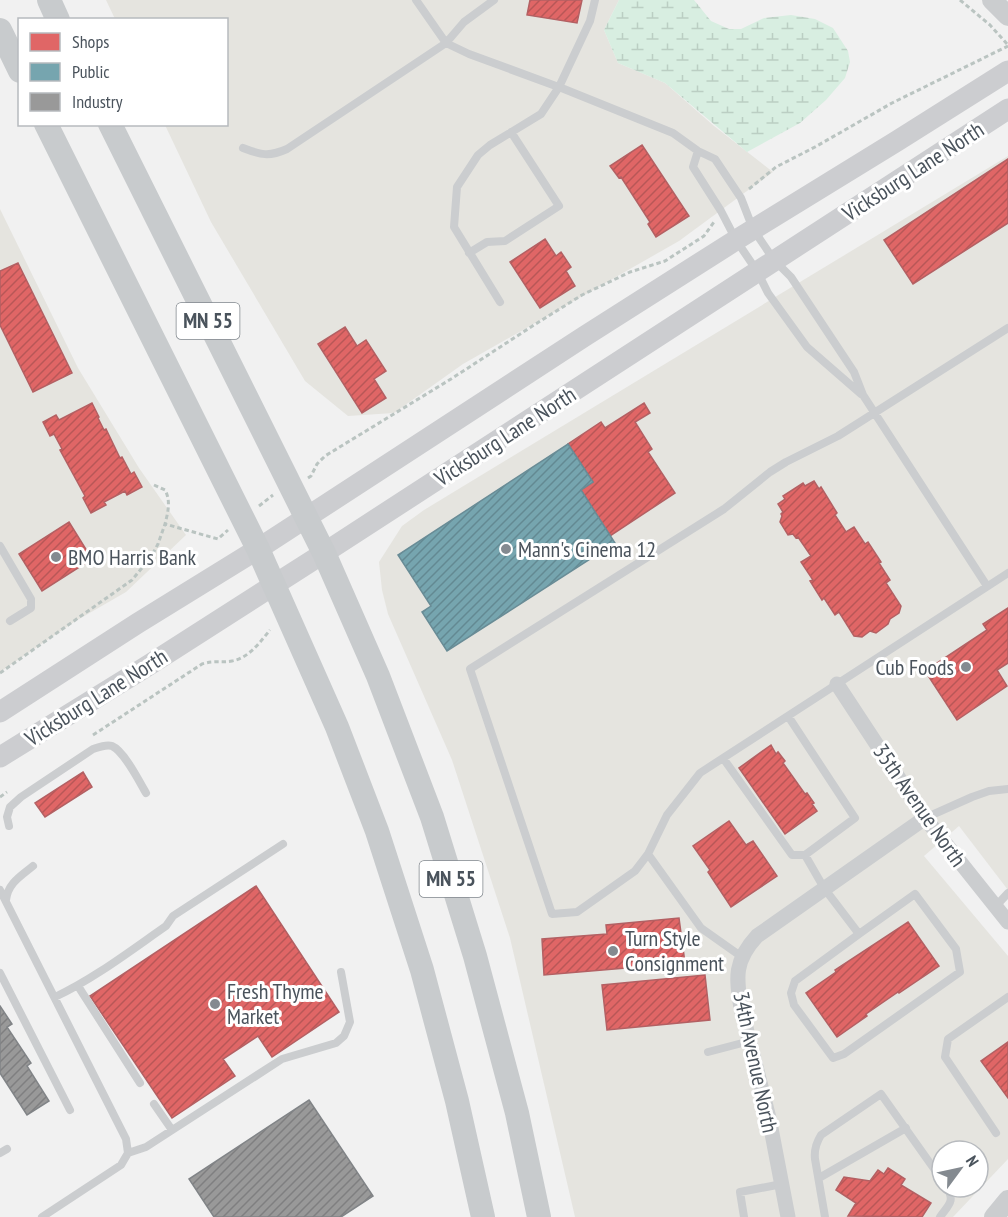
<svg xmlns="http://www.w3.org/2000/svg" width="1008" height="1217" viewBox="0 0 1008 1217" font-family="'PT Sans Narrow',sans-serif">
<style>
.commercial{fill:#e5e4df;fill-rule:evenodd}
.wetland{fill:url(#wetland-marsh)}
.shops{fill:url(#shops-hatch);stroke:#b36063;stroke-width:1.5}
.public{fill:url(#public-hatch);stroke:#698c96;stroke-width:1.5}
.industry{fill:url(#industry-hatch);stroke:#818487;stroke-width:1.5}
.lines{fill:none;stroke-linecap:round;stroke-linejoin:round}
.path{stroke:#bac4c1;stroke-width:3;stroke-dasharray:4.5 3;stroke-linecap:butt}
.service{stroke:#cbcdcf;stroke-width:8}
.minor{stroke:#cbcdcf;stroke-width:15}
.tertiary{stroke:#cbcdcf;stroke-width:20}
.secondary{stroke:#cccdd0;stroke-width:21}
.primary{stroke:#c8cbcd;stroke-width:24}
.poi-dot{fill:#848a90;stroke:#fff;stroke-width:2}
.labels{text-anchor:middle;stroke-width:6;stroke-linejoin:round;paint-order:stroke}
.shield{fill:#fff;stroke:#80878d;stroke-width:1.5}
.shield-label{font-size:21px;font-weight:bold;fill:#4a535c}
.street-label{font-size:22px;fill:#4a535c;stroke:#fff}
.poi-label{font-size:22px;fill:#4a535c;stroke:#fff;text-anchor:start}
</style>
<defs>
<pattern id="wetland-marsh" width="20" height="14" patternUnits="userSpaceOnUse" patternTransform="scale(1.5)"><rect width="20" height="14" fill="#d8eee1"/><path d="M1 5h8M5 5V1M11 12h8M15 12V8" fill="none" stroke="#bbcec3"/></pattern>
<pattern id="shops-hatch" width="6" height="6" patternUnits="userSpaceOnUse" patternTransform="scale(1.5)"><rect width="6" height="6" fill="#e06666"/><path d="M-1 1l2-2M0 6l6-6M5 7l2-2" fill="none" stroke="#b85757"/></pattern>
<pattern id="public-hatch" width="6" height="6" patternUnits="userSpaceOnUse" patternTransform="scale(1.5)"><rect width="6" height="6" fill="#76a5af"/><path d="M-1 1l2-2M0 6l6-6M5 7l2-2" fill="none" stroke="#638992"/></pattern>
<pattern id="industry-hatch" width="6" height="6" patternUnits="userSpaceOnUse" patternTransform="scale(1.5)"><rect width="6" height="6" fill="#999"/><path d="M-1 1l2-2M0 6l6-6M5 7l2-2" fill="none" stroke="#7f7f80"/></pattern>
</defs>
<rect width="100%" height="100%" fill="#f1f1f1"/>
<path class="commercial" d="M106,0H619L604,30L618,63L665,83L714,126L773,172L679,241L463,364L394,413L348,416L305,381L211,222L165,125L226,124V20L115,19Z
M1008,156V890L959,826L924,856L1008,956V1159L953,1217H575L510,938L452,760L388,614L382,590L379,562L402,526L424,510ZM942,1151H978V1187H942Z
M0,209L78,368L139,468L186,535L126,592L74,622L0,672Z"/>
<path class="wetland" d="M619,0H694L711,21L729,29H741L764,18L791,15L815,19L833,28L848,51L850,62L845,78L826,100L800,123L747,152L665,83L618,63L604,30Z"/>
<path class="shops" d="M530,0H582L577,23L527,15Z
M642,145L689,216L656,237L648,224L650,222L621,177L619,178L610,166Z
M1008,159V223L913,284L884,240Z
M545,239L556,256L561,252L571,267L566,271L575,286L540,308L510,262Z
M18,263L72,373L33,392L0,325V271Z
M345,327L357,346L366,340L386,371L374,379L386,398L362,413L318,344Z
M92,403L99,417L98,418L104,430L106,429L120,458L122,457L131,474L134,472L142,487L127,495L125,491L104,502L106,505L91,513L83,498L85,496L60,450L62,449L54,434L50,436L43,422L56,415L59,420Z
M644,403L650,413L635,422L652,449L648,452L675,493L610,536L581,490L593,482L568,444L601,422L605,428Z
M814,481L819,489L821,487L837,513L835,515L846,532L854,527L865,544L868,542L881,562L879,563L890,580L886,583L901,606L899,613L890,619L888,624L876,633L870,631L862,637L854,636L839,612L835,615L824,598L822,600L810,581L813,580L801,562L811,556L798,537L796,538L793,534L788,535L780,522L782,516L781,514L783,512L778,504L785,499L783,496L803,483L805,486Z
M69,522L92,559L42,591L19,554Z
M1008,608V663L997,670L1007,686L957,720L925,671L987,630L983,624Z
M771,745L776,754L778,752L785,761L783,763L805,794L807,793L814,803L812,804L817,811L785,834L739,768Z
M83,772L92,787L45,817L35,803Z
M729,821L746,845L753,841L777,876L731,907L708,872L710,870L693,846Z
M256,886L339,1012L272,1057L258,1036L223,1059L235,1076L172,1118L90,996Z
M679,918L685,963L544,975L542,939L607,934L606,925Z
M908,922L939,966L899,993L898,992L866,1014L867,1016L837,1037L806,993L836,972L835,970Z
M705,975L710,1020L607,1030L602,985Z
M1008,1042V1098L981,1061Z
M888,1168L905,1179L901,1185L931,1203L922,1217L848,1216L856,1203L836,1190L844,1177L870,1181L878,1170L884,1174Z"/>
<path class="public" d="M568,444L593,482L581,490L615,543L447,651L422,612L431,606L398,555Z"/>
<path class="industry" d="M0,1006L12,1024L7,1027L31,1063L27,1066L49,1101L27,1115L0,1073Z
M309,1100L373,1196L341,1217H214L189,1179Z"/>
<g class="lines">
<path class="path" d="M960,0L990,25L1008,45
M749,189L776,167L815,147L892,103L1008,46
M308,478L311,476L317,464L325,456L451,379L534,325L582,295L630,272L665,261L704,236L714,222
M154,485L165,490C171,501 168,512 165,524
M259,506L273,495
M0,673L132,580L151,557L158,544L165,524L218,539L228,530
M93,735L202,664C215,660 220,663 232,661C249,658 260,642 270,630
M0,797L7,792"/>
<path class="service" d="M416,0L446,43L469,54L564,89L673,133L698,151L715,159L741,198L753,229L774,260L791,277L854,372L863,395L987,586
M243,148C261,155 269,157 287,149L446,43L464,22L494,0
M698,151L693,167L721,211L736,240L757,271L768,293L807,347L861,394
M469,253L487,242L505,241L559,206L511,132
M500,302L454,227L457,187L478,155L490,145L541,114L559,87L590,21L595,0
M0,546L31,599V608L10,621
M788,716L855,818L805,855
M723,758L792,855H805L824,888L859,934L795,981L791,993L794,1005L833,1058L844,1054L960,972L956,949L915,894L859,934
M925,818L972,797L989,791L1008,789
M9,826L7,817L10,807L21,797L93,749C99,747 106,744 112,746C124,751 139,781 146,793
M648,854L667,815L700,773L1008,573
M0,890L126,1139L128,1153L121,1165L42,1217
M6,900C8,883 21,876 33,866
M995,907L1008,893
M742,957L701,928L648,854L635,871L577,912L552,914L470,669L724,509L770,472L786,462L838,436L1008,328
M0,973L70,1110
M78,986L140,1083
M55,997C95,978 130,951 166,926L173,916L283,844
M708,1052L750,1041
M154,1104L172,1130
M996,1133L945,1057L948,1039L1008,997
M0,1153L7,1149
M128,1153L146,1147L282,1059L336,1043L344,1036L350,1022L341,972
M819,1178L906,1128
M744,1217L740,1192L782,1184
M825,1217L815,1159C814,1150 816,1143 821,1135L881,1094L942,1180
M940,1217C949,1204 955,1202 947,1187"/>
<path class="minor" d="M837,684L925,818L1008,922
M788,1217L769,1118L741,1008C736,977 734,961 757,936L925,818"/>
<path class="tertiary" d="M992,0L1008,16
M994,1217L1008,1200"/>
<path class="secondary" d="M0,712L138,623L258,549L585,336L736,240L897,141L1008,71
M0,757L149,665L324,553L1008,109"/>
<path class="primary" d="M49,0L58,20
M0,30L20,71
M46,124L258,549L337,727L377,831L422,970L457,1101L483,1217
M110,124L324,553L378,676L432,817L475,956L517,1113L539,1217"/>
</g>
<g class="poi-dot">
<circle cx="506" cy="549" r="6"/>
<circle cx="56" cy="557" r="6"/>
<circle cx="966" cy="667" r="6"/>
<circle cx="613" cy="951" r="6"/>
<circle cx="215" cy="1004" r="6"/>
</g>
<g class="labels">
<g class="shield">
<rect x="176.5" y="303" width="63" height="36" rx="4.5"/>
<rect x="419.5" y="861" width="63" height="36" rx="4.5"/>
</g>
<g class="shield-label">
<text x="208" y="328">MN 55</text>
<text x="451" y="886">MN 55</text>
</g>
<g class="street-label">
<text transform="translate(913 171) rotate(-33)" y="8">Vicksburg Lane North</text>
<text transform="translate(505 436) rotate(-33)" y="8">Vicksburg Lane North</text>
<text transform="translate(96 697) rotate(-32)" y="8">Vicksburg Lane North</text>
<text transform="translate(920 805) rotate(55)" y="8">35th Avenue North</text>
<text transform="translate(756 1062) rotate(78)" y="8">34th Avenue North</text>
</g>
<g class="poi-label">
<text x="518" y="557">Mann's Cinema 12</text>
<text x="68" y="565">BMO Harris Bank</text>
<text x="954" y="675" text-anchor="end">Cub Foods</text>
<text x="625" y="946">Turn Style<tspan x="625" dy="25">Consignment</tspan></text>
<text x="227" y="999">Fresh Thyme<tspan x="227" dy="25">Market</tspan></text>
</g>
</g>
<rect x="18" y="18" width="210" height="108" fill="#ffffff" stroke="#b7babe" stroke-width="1.5"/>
<rect x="30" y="33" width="30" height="18" fill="#e06666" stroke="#b7babe" stroke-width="1.5"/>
<text x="72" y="48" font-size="18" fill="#4a535c">Shops</text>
<rect x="30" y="63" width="30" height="18" fill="#76a5af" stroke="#b7babe" stroke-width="1.5"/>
<text x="72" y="78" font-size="18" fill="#4a535c">Public</text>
<rect x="30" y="93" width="30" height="18" fill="#999999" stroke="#b7babe" stroke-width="1.5"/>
<text x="72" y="108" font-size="18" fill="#4a535c">Industry</text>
<g transform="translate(960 1169) rotate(57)"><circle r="28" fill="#ffffff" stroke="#b7babe" stroke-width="1.5"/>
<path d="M0-4.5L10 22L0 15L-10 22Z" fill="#848a90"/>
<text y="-9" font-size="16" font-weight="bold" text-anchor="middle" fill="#4a535c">N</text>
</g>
</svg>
